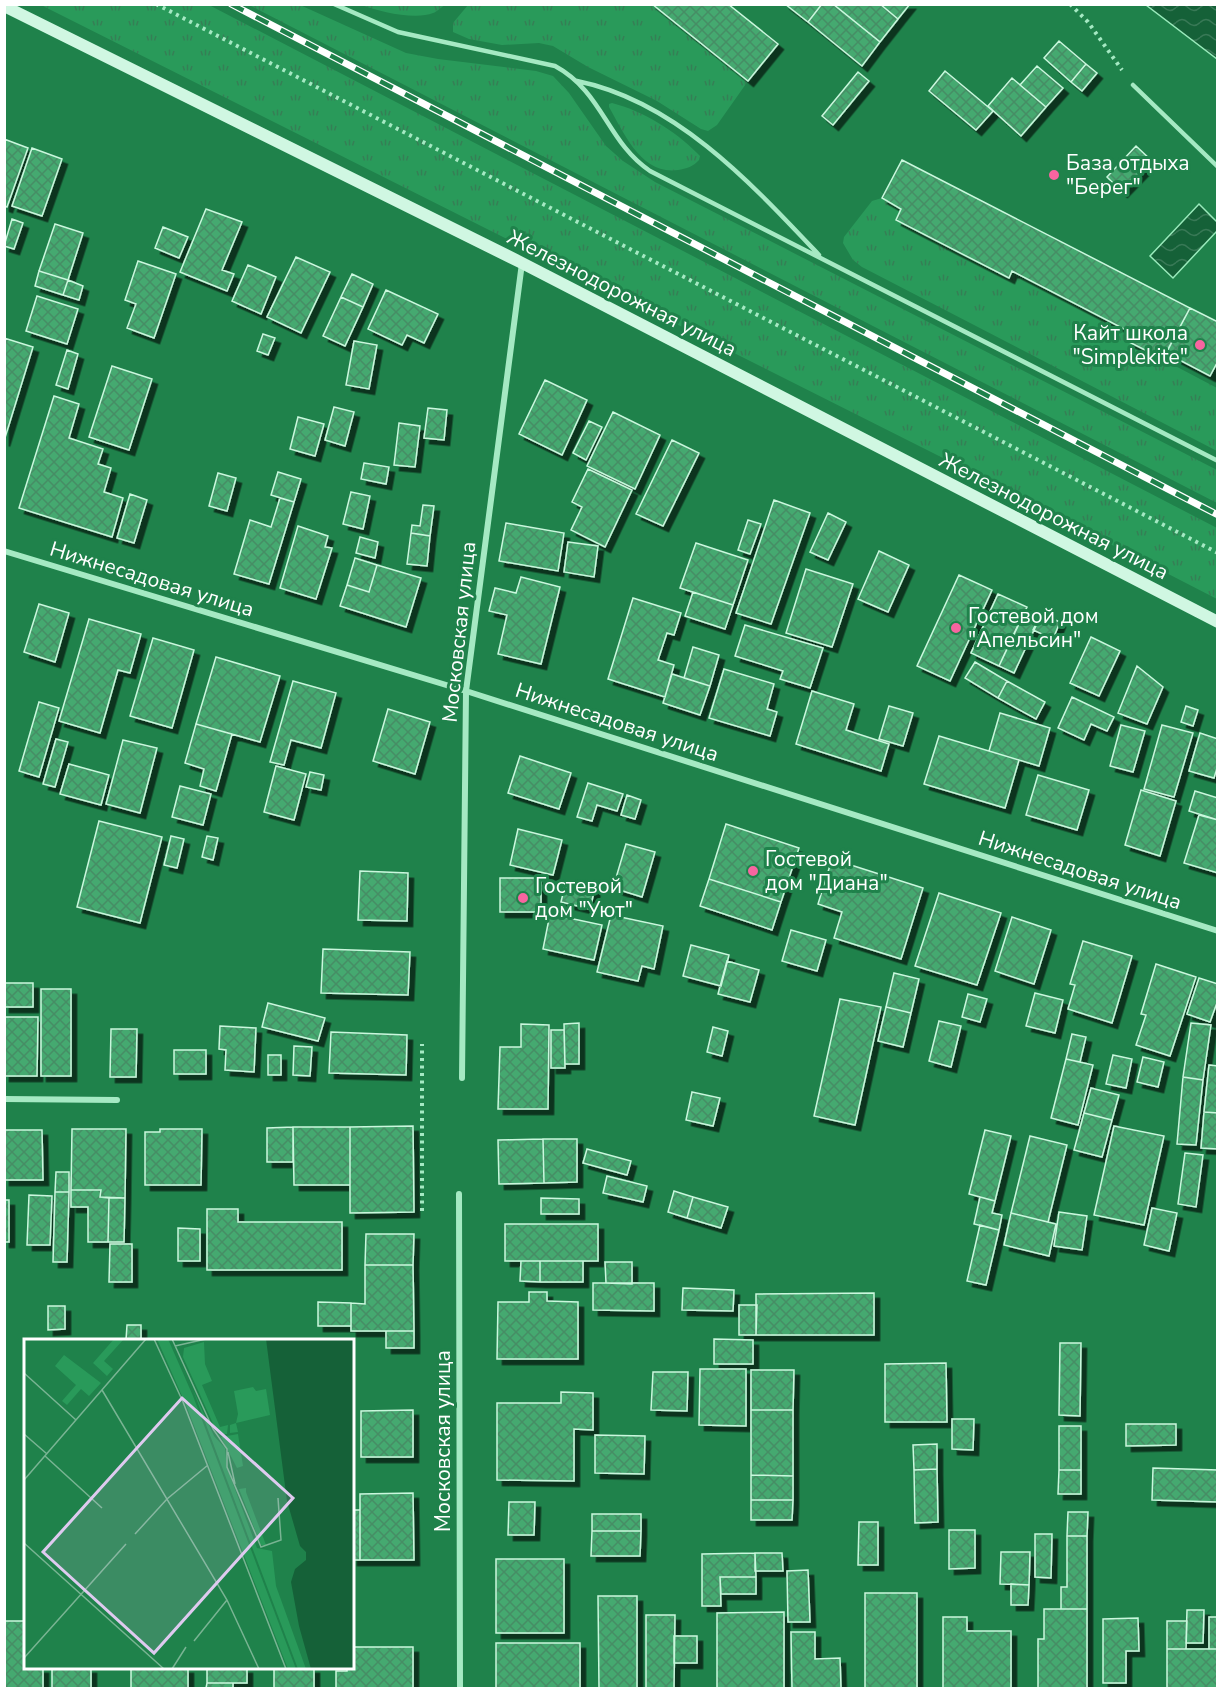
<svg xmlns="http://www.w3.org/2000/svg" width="1222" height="1693" viewBox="0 0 1222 1693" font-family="'Nunito Sans',sans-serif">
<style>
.grass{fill:url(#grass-tufts)}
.water{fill:url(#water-waves);stroke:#99eabb;stroke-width:1.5}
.building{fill:url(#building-cross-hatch);stroke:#caf7dd;stroke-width:1.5;filter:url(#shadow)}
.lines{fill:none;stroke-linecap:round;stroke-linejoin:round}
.path{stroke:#a5e9c3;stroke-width:4;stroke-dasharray:3 4.5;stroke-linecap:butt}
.service{stroke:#a5e9c3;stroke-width:4.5}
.minor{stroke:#a5e9c3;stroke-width:6}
.secondary{stroke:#d0f7e2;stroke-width:12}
.rail-casing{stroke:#fff;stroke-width:7}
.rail{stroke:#1f824b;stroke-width:4.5;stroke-dasharray:14;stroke-linecap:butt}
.poi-dot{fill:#f765a0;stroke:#1f824b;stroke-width:2}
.labels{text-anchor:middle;stroke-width:6;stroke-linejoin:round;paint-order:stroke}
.poi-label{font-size:21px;fill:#fff;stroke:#1f824b;text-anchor:start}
.street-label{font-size:21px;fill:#fff;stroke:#1f824b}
.inset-road{fill:none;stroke:#79b493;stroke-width:1.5}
.view{fill:#decaef;fill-opacity:0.15;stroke:#decaef;stroke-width:3}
.inset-edge{fill:none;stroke:#fff;stroke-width:3}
</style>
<defs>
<pattern id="grass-tufts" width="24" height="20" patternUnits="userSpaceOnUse" patternTransform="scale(1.5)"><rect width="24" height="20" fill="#299a5a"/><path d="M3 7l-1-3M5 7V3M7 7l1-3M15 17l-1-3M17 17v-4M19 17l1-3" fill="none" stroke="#357f55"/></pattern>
<pattern id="water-waves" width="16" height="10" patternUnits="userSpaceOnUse" patternTransform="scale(1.5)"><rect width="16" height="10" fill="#156138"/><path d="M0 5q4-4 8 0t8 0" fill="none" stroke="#387956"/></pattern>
<pattern id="building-cross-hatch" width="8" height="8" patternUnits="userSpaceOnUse" patternTransform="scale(1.5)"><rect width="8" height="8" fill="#44a970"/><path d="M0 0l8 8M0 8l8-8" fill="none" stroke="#468d65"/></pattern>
<filter id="shadow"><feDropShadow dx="5.5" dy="5.5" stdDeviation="0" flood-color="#0009"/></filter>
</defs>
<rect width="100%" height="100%" fill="#1f824b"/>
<path class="grass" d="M41,5H209L1217,528V599L939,456Z
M249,5H300L406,53L438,59L536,71L553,76L569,93L606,146L623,161L655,182L1217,470V503Z
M362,5L445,4V5C441,7 437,12 433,13C416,20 379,12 362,5Z
M468,5H652L748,81L717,125L708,131L701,129L657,101L588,67L553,46L539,43L502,45L469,39L453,32V23Z
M612,103C643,111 674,130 697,153L700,156L699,160C694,166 686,169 678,170C641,175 624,133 609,107V104Z
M882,198L901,209L896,220L1009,278L1012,271L1132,333L1128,341L1217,388V451L862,267L853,260L843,243L844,237L872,201Z"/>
<path class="water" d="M1146,5H1217V59Z
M1199,204L1217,222V231L1173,278L1150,256Z"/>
<path class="building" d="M652,4H728L778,44L748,81Z
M785,4H822L808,22Z
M822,4H833L880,42L862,66L808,22Z
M833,4H880L898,19L880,42Z
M880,4H910L898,19Z
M1059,41L1086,64L1071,82L1044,58Z
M1086,64L1097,73L1082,91L1071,82Z
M1037,66L1063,88L1046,107L1020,85Z
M945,71L993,111L976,130L929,91Z
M858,72L869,81L833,125L822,116Z
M1012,78L1046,107L1021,136L988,106Z
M4,139L28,148L7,207L4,206Z
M1136,146L1152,161L1122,192L1107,177Z
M32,148L62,159L42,216L12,206Z
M902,160L1190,308L1163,359L1127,341L1132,333L1012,271L1009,278L896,220L901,209L882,198Z
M206,209L242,222L222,270L234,274L227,291L180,272Z
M12,219L23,223L14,249L4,246Z
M55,224L83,233L68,280L39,271Z
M163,227L188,237L179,258L155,248Z
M296,257L330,272L301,333L267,317Z
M138,261L176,274L154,338L127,328L136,304L125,300Z
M248,265L276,277L261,314L232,301Z
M39,271L68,280L63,295L35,286Z
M352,274L373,284L363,307L341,297Z
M68,280L83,286L79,300L63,295Z
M386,290L438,314L424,343L407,335L402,345L368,329Z
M37,296L78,309L67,344L26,331Z
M341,297L363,307L345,346L323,336Z
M1190,308L1218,322V361L1210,376L1166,353Z
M263,334L275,338L268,355L257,351Z
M4,338L33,347L4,441Z
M354,341L377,345L369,389L346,385Z
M67,350L78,354L68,389L56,385Z
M112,366L152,379L129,450L89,437Z
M545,380L587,400L562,455L519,434Z
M54,396L79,404L69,438L103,449L98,464L111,468L104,492L123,498L112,537L19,508Z
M334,407L354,412L345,446L325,440Z
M428,408L447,410L444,440L424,438Z
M613,412L660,435L635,489L587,466Z
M298,417L324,424L315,456L290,449Z
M589,421L602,427L586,460L573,453Z
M399,423L420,426L415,467L394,465Z
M672,440L699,453L663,526L636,514Z
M364,463L389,467L386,484L361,479Z
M588,469L632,490L605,547L571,530L582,507L572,502Z
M278,472L301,479L294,502L271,495Z
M218,473L236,478L227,511L209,506Z
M351,492L370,496L363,529L343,524Z
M130,494L147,500L134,543L117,538Z
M280,498L294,502L269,584L234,574L250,520L271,527Z
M774,500L810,513L771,624L736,613Z
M423,505L434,506L430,536L411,533L412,525L420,526Z
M828,513L846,522L828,560L810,552Z
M748,520L761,524L750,554L738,550Z
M506,523L564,533L558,571L499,561Z
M298,526L328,536L325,547L332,548L316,599L280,588Z
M411,533L430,536L427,566L407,564Z
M360,537L378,542L375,558L356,553Z
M568,542L598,546L594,577L564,572Z
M696,543L748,560L733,605L680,588Z
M879,551L909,565L888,612L858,599Z
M355,558L377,565L369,592L347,585Z
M377,565L421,578L406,627L340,606L347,585L369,592Z
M806,569L853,584L832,647L786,633Z
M959,575L992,590L950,681L917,666Z
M521,577L560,587L541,664L498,654L507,615L489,611L495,588L516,593Z
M693,592L733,605L725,629L685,616Z
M998,594L1027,607L999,666L971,653Z
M633,598L681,613L674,635L667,633L658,660L674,665L665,697L608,679Z
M39,604L69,613L55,662L24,652Z
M1025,610L1040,617L1014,673L999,666Z
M1041,614L1060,622L1053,639L1033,630Z
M89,619L141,634L130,673L118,670L100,733L59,721Z
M745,625L823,648L810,688L780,679L783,671L735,656Z
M1091,637L1120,651L1099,696L1070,683Z
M153,638L194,650L172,728L130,716Z
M693,647L719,655L710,686L684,678Z
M216,657L280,676L260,742L196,724Z
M975,662L1007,681L998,698L965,678Z
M1137,666L1163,687L1147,724L1118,713Z
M724,669L774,684L767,709L777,712L770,736L709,718Z
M672,674L710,686L700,715L663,703Z
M293,681L336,693L321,748L291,740L284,765L270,762Z
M1007,681L1045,702L1036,719L998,698Z
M812,691L854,704L846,730L889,744L881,771L796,744Z
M1072,697L1114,717L1107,731L1091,724L1084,740L1058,728Z
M39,702L59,708L39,777L19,771Z
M889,706L913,713L903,746L879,739Z
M1186,706L1198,710L1193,726L1181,722Z
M388,709L430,722L415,774L373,761Z
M1000,713L1050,728L1039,766L989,751Z
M196,724L232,734L216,791L200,786L204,769L185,763Z
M1121,725L1145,731L1133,772L1110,766Z
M1162,725L1193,733L1174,797L1144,789Z
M1200,733L1218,739V765L1214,778L1189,771Z
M939,736L1019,760L1005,808L924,784Z
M56,739L68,742L55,787L43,784Z
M123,740L157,748L140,813L106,804Z
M520,756L571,773L559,809L508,793Z
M69,764L109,775L101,805L60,794Z
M276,766L306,774L294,820L264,812Z
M310,772L324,775L321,790L306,787Z
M1038,775L1089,790L1077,830L1026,815Z
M588,783L623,794L617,811L597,805L592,821L577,817Z
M180,786L211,794L203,825L172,817Z
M1141,790L1176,801L1160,856L1125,845Z
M1195,791L1218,798V820L1189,811Z
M627,795L641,800L635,819L621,815Z
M1199,815L1218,820V873L1184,863Z
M99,821L162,837L140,923L77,907Z
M726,824L799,848L781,902L709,879Z
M518,829L562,840L553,875L510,865Z
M171,836L184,839L177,868L164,865Z
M207,836L218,838L213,860L202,857Z
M626,844L655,852L642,897L613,888Z
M832,859L923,888L901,959L834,938L842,912L818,904Z
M360,871L408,873L407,921L358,920Z
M500,878H541V912H500Z
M709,879L781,902L772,930L700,906Z
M566,881L595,888L590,909L561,902Z
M939,893L1001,913L977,985L915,966Z
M550,914L602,925L594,960L543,949Z
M611,915L663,926L654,969L642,966L638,981L597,972Z
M1012,917L1051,930L1034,984L995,971Z
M791,930L826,940L817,971L782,961Z
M1083,941L1132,956L1112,1023L1068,1009L1075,985L1070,984Z
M691,945L729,955L721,986L683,976Z
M323,949L410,952L408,995L321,993Z
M727,961L759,970L750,1002L718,994Z
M1156,964L1196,977L1170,1056L1136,1045L1146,1015L1141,1014Z
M894,973L919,979L911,1013L886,1007Z
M1199,978L1218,984V1000L1210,1022L1187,1014Z
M4,983H33V1007H4Z
M41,989H71V1076H41Z
M1035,993L1063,1000L1055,1033L1026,1026Z
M968,994L987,999L980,1022L962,1017Z
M840,999L881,1007L855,1125L814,1116Z
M268,1003L325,1018L318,1041L262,1027Z
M886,1007L911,1013L903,1047L878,1041Z
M4,1017H38L37,1076H4Z
M939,1021L961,1026L951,1067L929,1061Z
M579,1023V1064H565L564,1024Z
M1191,1023L1211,1025L1203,1080L1183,1077Z
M521,1024L549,1025L548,1109H498L500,1047H521Z
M220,1026L256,1028L254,1072L225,1070L226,1050L219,1049Z
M713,1027L728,1031L722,1056L707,1052Z
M111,1029H137L136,1077H110Z
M551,1030H564L565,1068H551Z
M331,1032L407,1035L406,1075L329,1073Z
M1072,1034L1086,1037L1080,1062L1066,1059Z
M294,1046L312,1047L310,1076L293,1075Z
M174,1050H206V1074H174Z
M268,1055H281V1075H268Z
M1113,1055L1132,1059L1126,1088L1106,1084Z
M1143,1057L1164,1062L1158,1087L1137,1082Z
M1066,1059L1093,1065L1078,1125L1051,1118Z
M1209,1065L1218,1066V1113L1204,1112Z
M1183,1077L1203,1080L1196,1145L1177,1144Z
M1091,1088L1119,1095L1112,1120L1084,1113Z
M692,1092L720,1098L713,1126L686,1120Z
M1204,1112L1218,1113V1149L1201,1148Z
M1084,1113L1112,1120L1102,1157L1074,1150Z
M413,1126L414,1212L350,1213V1127Z
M1114,1126L1164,1136L1144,1225L1094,1215Z
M293,1127V1162H267V1128Z
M293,1127H350V1185H294Z
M72,1129H126L125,1198L100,1197L101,1190H71Z
M160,1129H202L201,1185H145V1132H160Z
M4,1130H42L43,1180H4Z
M985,1130L1011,1136L995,1201L969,1194Z
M1030,1136L1067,1145L1048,1222L1011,1213Z
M543,1139L544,1183L499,1184L498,1140Z
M543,1139H577V1182L544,1183Z
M587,1149L631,1161L627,1175L583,1163Z
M1185,1153L1203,1155L1196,1207L1178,1204Z
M56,1172H69V1192H55Z
M607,1176L647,1186L643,1202L603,1193Z
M71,1190H101L100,1197L109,1198L108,1242H88V1207H71Z
M674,1191L693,1197L687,1218L668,1212Z
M55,1192H69L67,1262H53Z
M29,1195L52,1196L50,1245H27Z
M693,1197L728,1207L721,1228L687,1218Z
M980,1197L995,1201L992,1213L1002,1215L999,1230L974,1224Z
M109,1198H125L124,1242H108Z
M541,1198L579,1199V1214H541Z
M4,1200H9V1242H4Z
M1152,1208L1177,1213L1169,1251L1144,1245Z
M207,1209H238V1222H342V1270H207Z
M1059,1212L1087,1216L1082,1250L1054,1246Z
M1011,1213L1056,1224L1049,1256L1004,1245Z
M505,1224H598V1261H505Z
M980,1225L999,1230L986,1285L967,1281Z
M178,1228L200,1229V1261H178Z
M366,1234H414L413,1265H365Z
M110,1244H132V1282H109Z
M521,1261H540V1282L520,1281Z
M540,1261H583V1282H540Z
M605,1262H632V1284L606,1283Z
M365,1265H413L414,1331H351V1303L365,1304Z
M593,1283H654V1311L593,1310Z
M683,1288L734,1290L733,1311L682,1310Z
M529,1292H547V1301L578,1302V1359H497L498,1302H529Z
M874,1293V1335H756V1294Z
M318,1302L351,1303V1326H318Z
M739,1305H757L756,1335H739Z
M48,1306H65V1329L48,1330Z
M127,1325H141V1340H126Z
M386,1331H414V1348H386Z
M714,1339L753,1340V1364H714Z
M1060,1343H1081L1080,1416L1059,1415Z
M946,1363L947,1422H885V1364Z
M700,1369H746V1426L699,1425Z
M751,1370H794L793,1410H751Z
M653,1372H688L687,1411L651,1410Z
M561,1392L593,1393V1430L574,1429V1481L497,1480V1403H561Z
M413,1410V1457H361V1411Z
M751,1410H793V1476L751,1475Z
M952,1419H974L973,1450L952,1449Z
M1126,1424H1176V1445L1126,1446Z
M1059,1426H1081V1470H1059Z
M595,1435L645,1436L644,1474L595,1473Z
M937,1444V1469L914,1470L913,1445Z
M1153,1468L1218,1470V1502L1152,1500Z
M937,1469L938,1522L915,1523L914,1470Z
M1059,1470H1081V1494H1058Z
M751,1475L793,1476V1500H751Z
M413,1493L414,1560H360V1494Z
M751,1500H793L792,1520H751Z
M509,1502H535L534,1535H508Z
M352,1510H360V1560H352Z
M1068,1512H1088L1087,1536H1067Z
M592,1514H641V1531H592Z
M859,1522H878V1565H858Z
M949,1530H975V1568L949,1569Z
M592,1531H641L640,1556H591Z
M1035,1534H1052L1051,1578L1035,1577Z
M1067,1536H1087V1609H1061V1587H1067Z
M1001,1552H1030L1029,1585L1000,1584Z
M755,1553L756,1577H720L721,1606H702V1554Z
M755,1553H782L783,1571H755Z
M496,1559H564V1633H496Z
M808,1570L810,1622H788L787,1571Z
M720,1577H756V1594H721Z
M1011,1584L1029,1585L1028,1605H1011Z
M865,1593H917V1688H865Z
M598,1596H637V1688H599Z
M1044,1609H1087V1688H1038V1639H1044Z
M1187,1610H1204L1203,1643H1186Z
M784,1612V1688H717V1613Z
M646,1615H675L674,1688H646Z
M943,1617H967V1631H1011V1688H943Z
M1209,1617H1218V1649H1209Z
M1138,1618L1139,1651H1126V1683H1103V1619Z
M4,1621H26V1668H43V1688H4Z
M1167,1621H1187L1186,1649H1167Z
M791,1632H815V1659L840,1658L841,1688H792Z
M674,1636H697V1663H674Z
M496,1643H580V1688H496Z
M352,1647H413V1688H336V1671H347V1668H352Z
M1167,1649H1218V1688H1167Z
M52,1668H91V1688H52Z
M131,1668H188V1688H131Z
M207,1668H247V1683H207Z
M274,1668H314V1688H274Z
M207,1683H233V1688H206Z"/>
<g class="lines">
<path class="path" d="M156,4L1218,553
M1070,4L1088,22L1122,70
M422,1211V1044"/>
<path class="service" d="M334,4L398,32L555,66C603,92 607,142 650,171L1218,461
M577,81C676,101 752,184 819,255
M1133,85L1218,167"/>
<path class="minor" d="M4,551L466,691L1218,931
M462,1078L466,691L522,263
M4,1099L117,1100
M459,1194L460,1688"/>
<path class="secondary" d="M4,6L522,263L1218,622"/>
<g class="rail-casing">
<path id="rail" d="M231,4L1218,515"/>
</g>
<use href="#rail" class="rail"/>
</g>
<g class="poi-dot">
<circle cx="1054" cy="175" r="6"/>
<circle cx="1200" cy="345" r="6"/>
<circle cx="956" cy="628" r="6"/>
<circle cx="753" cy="871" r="6"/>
<circle cx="523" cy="898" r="6"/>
</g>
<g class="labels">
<g class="poi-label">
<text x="1066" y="170">База отдыха<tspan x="1066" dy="24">"Берег"</tspan></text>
<text x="1188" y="340" text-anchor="end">Кайт школа<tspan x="1188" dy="24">"Simplekite"</tspan></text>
<text x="968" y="623">Гостевой дом<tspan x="968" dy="24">"Апельсин"</tspan></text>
<text x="765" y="866">Гостевой<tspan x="765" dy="24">дом "Диана"</tspan></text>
<text x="535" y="893">Гостевой<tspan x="535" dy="24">дом "Уют"</tspan></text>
</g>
<g class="street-label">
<text transform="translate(622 293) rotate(27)" y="7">Железнодорожная улица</text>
<text transform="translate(1054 516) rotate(27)" y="7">Железнодорожная улица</text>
<text transform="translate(152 579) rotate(17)" y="7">Нижнесадовая улица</text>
<text transform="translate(459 632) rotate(-84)" y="7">Московская улица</text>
<text transform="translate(617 722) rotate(18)" y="7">Нижнесадовая улица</text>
<text transform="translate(1080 870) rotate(18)" y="7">Нижнесадовая улица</text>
<text transform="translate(443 1441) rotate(-90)" y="7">Московская улица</text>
</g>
</g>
<g transform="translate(24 1339)">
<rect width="330" height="330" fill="#1f824b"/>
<path d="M90,0L99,1L80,22L89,30L83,37L69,24ZM133,0H144L169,57L272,330H264L162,66ZM180,3L181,25L188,42L178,46L196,88L204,86L203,95H196L191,89L159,18L160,9ZM40,16L77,44L65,57L57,50L43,66L38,62L52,46L31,27ZM229,48L232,52L242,50L246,76L212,84L214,93L206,94V86L212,84L214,75L210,52ZM169,51L190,97L201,109L203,129L233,209L248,212L252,247L282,330H274ZM214,95L219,127L213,129L197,98ZM222,149V153L242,206H237L215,150Z" fill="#299a5a"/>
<path d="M242,0H330V330H287L275,287L267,243L271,230L282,221V213L276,207L263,162Z" fill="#156138"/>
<path class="inset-road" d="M130,0L159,63L262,330M148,0L189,90L203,110V128L237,208L257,201L254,159M151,7L182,0M0,34L52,81M78,51L203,261L235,330M0,95L23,115M204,113L211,145M21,117L78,169M0,141L122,0M111,195L143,160L184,126M0,204L140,330M170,302L203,261M0,319L102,205M148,330L162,308"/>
<path class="view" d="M158,59L269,159L130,314L19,213Z"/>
<rect width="330" height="330" class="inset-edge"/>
</g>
<rect width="1222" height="1693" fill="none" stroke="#ffffff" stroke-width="12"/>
</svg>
